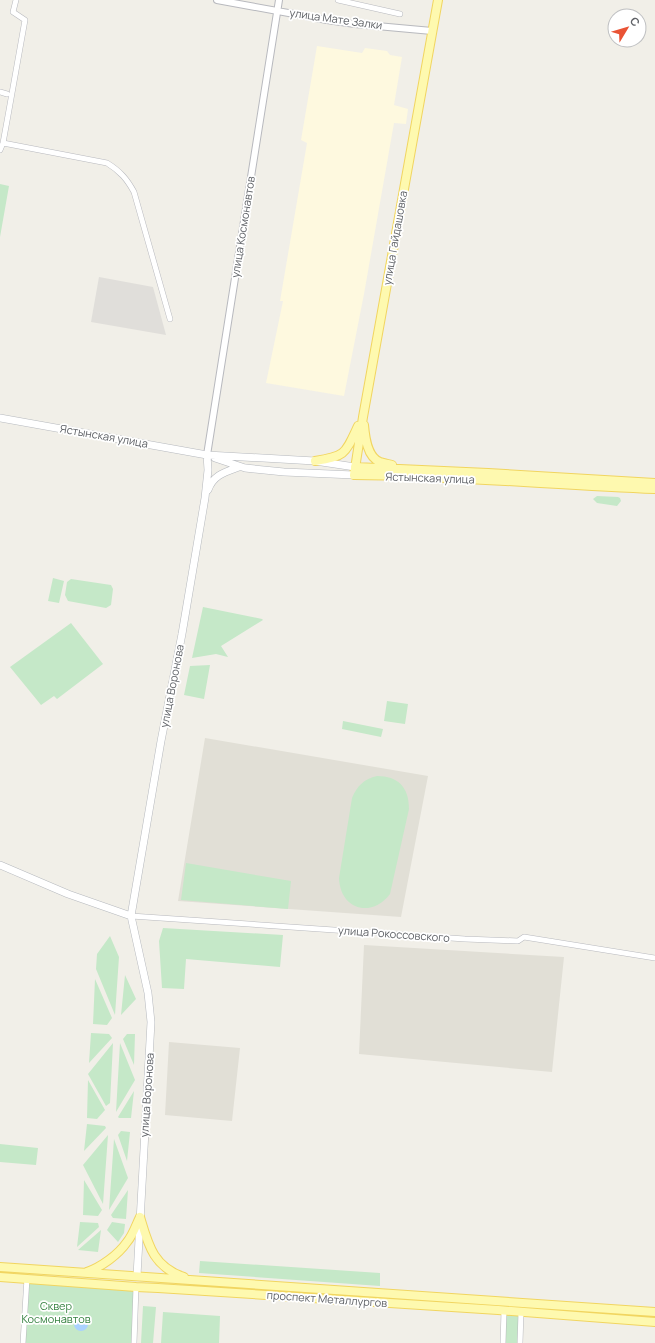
<svg xmlns="http://www.w3.org/2000/svg" width="655" height="1343" viewBox="0 0 655 1343" font-family="Manrope,sans-serif">
<style>
.commercial{fill:#fef9df}
.industrial{fill:#e0deda}
.education{fill:#e1dfd6}
.green{fill:#c5e8c8}
.water{fill:#aad2fe}
.lines{fill:none;stroke-linecap:round;stroke-linejoin:round}
.minor-casing{stroke:#b8b9be;stroke-width:6}
.tertiary-casing{stroke:#b8b9be;stroke-width:8}
.secondary-casing{stroke:#b6b9be;stroke-width:8}
.primary-casing{stroke:#f1d560;stroke-width:10}
.minor{stroke:#fff;stroke-width:5}
.tertiary{stroke:#fff;stroke-width:6}
.secondary{stroke:#fff;stroke-width:7}
.primary{stroke:#fef9af;stroke-width:8}
.labels{text-anchor:middle;stroke-width:3.5;stroke-linejoin:round;paint-order:stroke}
.street-label{font-size:11px;fill:#5f6267;stroke:#fff}
.park-label{font-size:11px;fill:#34813f;stroke:#fff}
</style>
<rect width="100%" height="100%" fill="#f1efe8"/>
<path class="commercial" d="M317,46L362,53L365,48L387,51L390,55L402,57L394,105L408,109L406,124L394,123L364,294L344,396L266,383L283,301H280L307,143L301,140Z"/>
<path class="industrial" d="M99,277L153,287L166,335L91,322Z"/>
<path class="education" d="M205,738L428,776L401,917L178,901Z
M364,945L564,957L552,1072L359,1054Z
M169,1042L240,1048L232,1121L165,1115Z"/>
<path class="green" d="M0,184L9,186L0,237Z
M597,496L618,497L620,498L621,501L617,506L597,503L593,499Z
M53,578L64,581L59,603L48,601Z
M71,579L111,585L113,589L111,605L106,608L68,601L65,595L67,582Z
M203,607L262,619L263,620L221,646L228,657L216,654L192,658Z
M71,623L103,664L57,699L54,696L41,705L10,667Z
M210,665L204,699L184,695L190,666Z
M387,701L408,704L405,724L384,721Z
M343,721L383,729L381,737L342,729Z
M377,776C398,776 409,787 409,809L390,894C371,919 340,909 339,878L352,798C357,786 364,779 377,776Z
M186,863L291,881L288,909L181,900Z
M163,928L283,935L280,967L186,959L184,989L162,988L159,941Z
M110,936L119,957L115,1015L96,969L97,954Z
M125,975L136,999L121,1015Z
M95,979L112,1018L107,1025L93,1024Z
M91,1033L109,1034L112,1038L89,1063Z
M127,1034H135L134,1065L123,1039Z
M113,1043L110,1103L106,1106L88,1074Z
M120,1043L135,1080L116,1112Z
M88,1080L105,1110L97,1119L87,1118Z
M134,1091L131,1118H119L118,1117Z
M87,1124L105,1126L106,1128L84,1151Z
M121,1131L130,1132L127,1161L118,1135Z
M108,1135L103,1204L83,1165Z
M114,1139L128,1178L109,1210Z
M0,1144L38,1148L36,1165L0,1162Z
M84,1180L102,1210L98,1216L83,1215Z
M128,1190L126,1219L113,1218L111,1215Z
M80,1222L98,1223L99,1227L77,1247Z
M112,1222L125,1224L124,1233L118,1242L107,1230Z
M101,1230L98,1252L78,1250Z
M200,1261L380,1273V1286L199,1273Z
M27,1278L136,1287L134,1343H23Z
M143,1306L156,1307L153,1343H141Z
M504,1311L521,1312L520,1343H503Z
M163,1312L220,1316L219,1343H161Z"/>
<path class="water" d="M74 1324a7 7 0 1 1 14 0a7 7 0 1 1-14 0Z"/>
<g class="lines">
<g class="minor-casing">
<path id="minor" d="M338,0L400,14
M0,92L7,94
M3,143L107,163C120,171 127,179 134,192L170,319
M0,150L3,143L9,110L25,20L13,12L16,0
M131,916L465,939L518,941L524,937L655,958
M23,1343L27,1278
M134,1343L136,1287
M503,1343L504,1311
M520,1343L521,1312"/>
</g>
<g class="tertiary-casing">
<path id="tertiary" d="M217,0L327,20L355,24L432,31
M207,455L279,0"/>
</g>
<g class="secondary-casing">
<path id="secondary" d="M0,418L207,455L315,461L355,467
M215,458L245,468L284,472L354,475
M208,490C213,475 225,472 239,467
M0,865L68,894L131,916
M137,1276L151,1022L148,993L131,916L161,741L182,634L205,498L208,470L207,455"/>
</g>
<g class="primary-casing">
<path id="primary" d="M438,0L363,417L354,475C455,476 555,485 655,489
M364,425C365,437 367,457 380,462C383,463 388,464 392,465
M315,461C346,456 345,454 358,426
M355,467L488,473L655,483
M140,1217C148,1244 153,1267 184,1277
M0,1267L655,1312
M87,1272C101,1267 118,1255 127,1242C133,1235 136,1225 140,1217
M0,1277L136,1287L158,1288L498,1310L655,1322"/>
</g>
<use href="#minor" class="minor"/>
<use href="#tertiary" class="tertiary"/>
<use href="#secondary" class="secondary"/>
<use href="#primary" class="primary"/>
</g>
<g class="labels">
<g class="street-label">
<text transform="translate(336 19) rotate(8)" y="4">улица Мате Залки</text>
<text transform="translate(243 227) rotate(-81)" y="4">улица Космонавтов</text>
<text transform="translate(395 238) rotate(-80)" y="4">улица Гайдашовка</text>
<text transform="translate(104 436) rotate(10)" y="4">Ястынская улица</text>
<text transform="translate(430 478) rotate(2)" y="4">Ястынская улица</text>
<text transform="translate(172 686) rotate(-79)" y="4">улица Воронова</text>
<text transform="translate(394 934) rotate(4)" y="4">улица Рокоссовского</text>
<text transform="translate(147 1095) rotate(-86)" y="4">улица Воронова</text>
<text transform="translate(327 1299) rotate(4)" y="4">проспект Металлургов</text>
</g>
<g class="park-label">
<text x="56" y="1310">Сквер<tspan x="56" dy="13">Космонавтов</tspan></text>
</g>
</g>
<g transform="translate(627 28) rotate(52)"><circle r="19" fill="#ffffff" stroke="#bfc0c2"/>
<path d="M0-3L7 15L0 10L-7 15Z" fill="#e95335"/>
<text y="-6" font-size="11" font-weight="bold" text-anchor="middle" fill="#5f6267">С</text>
</g>
</svg>
